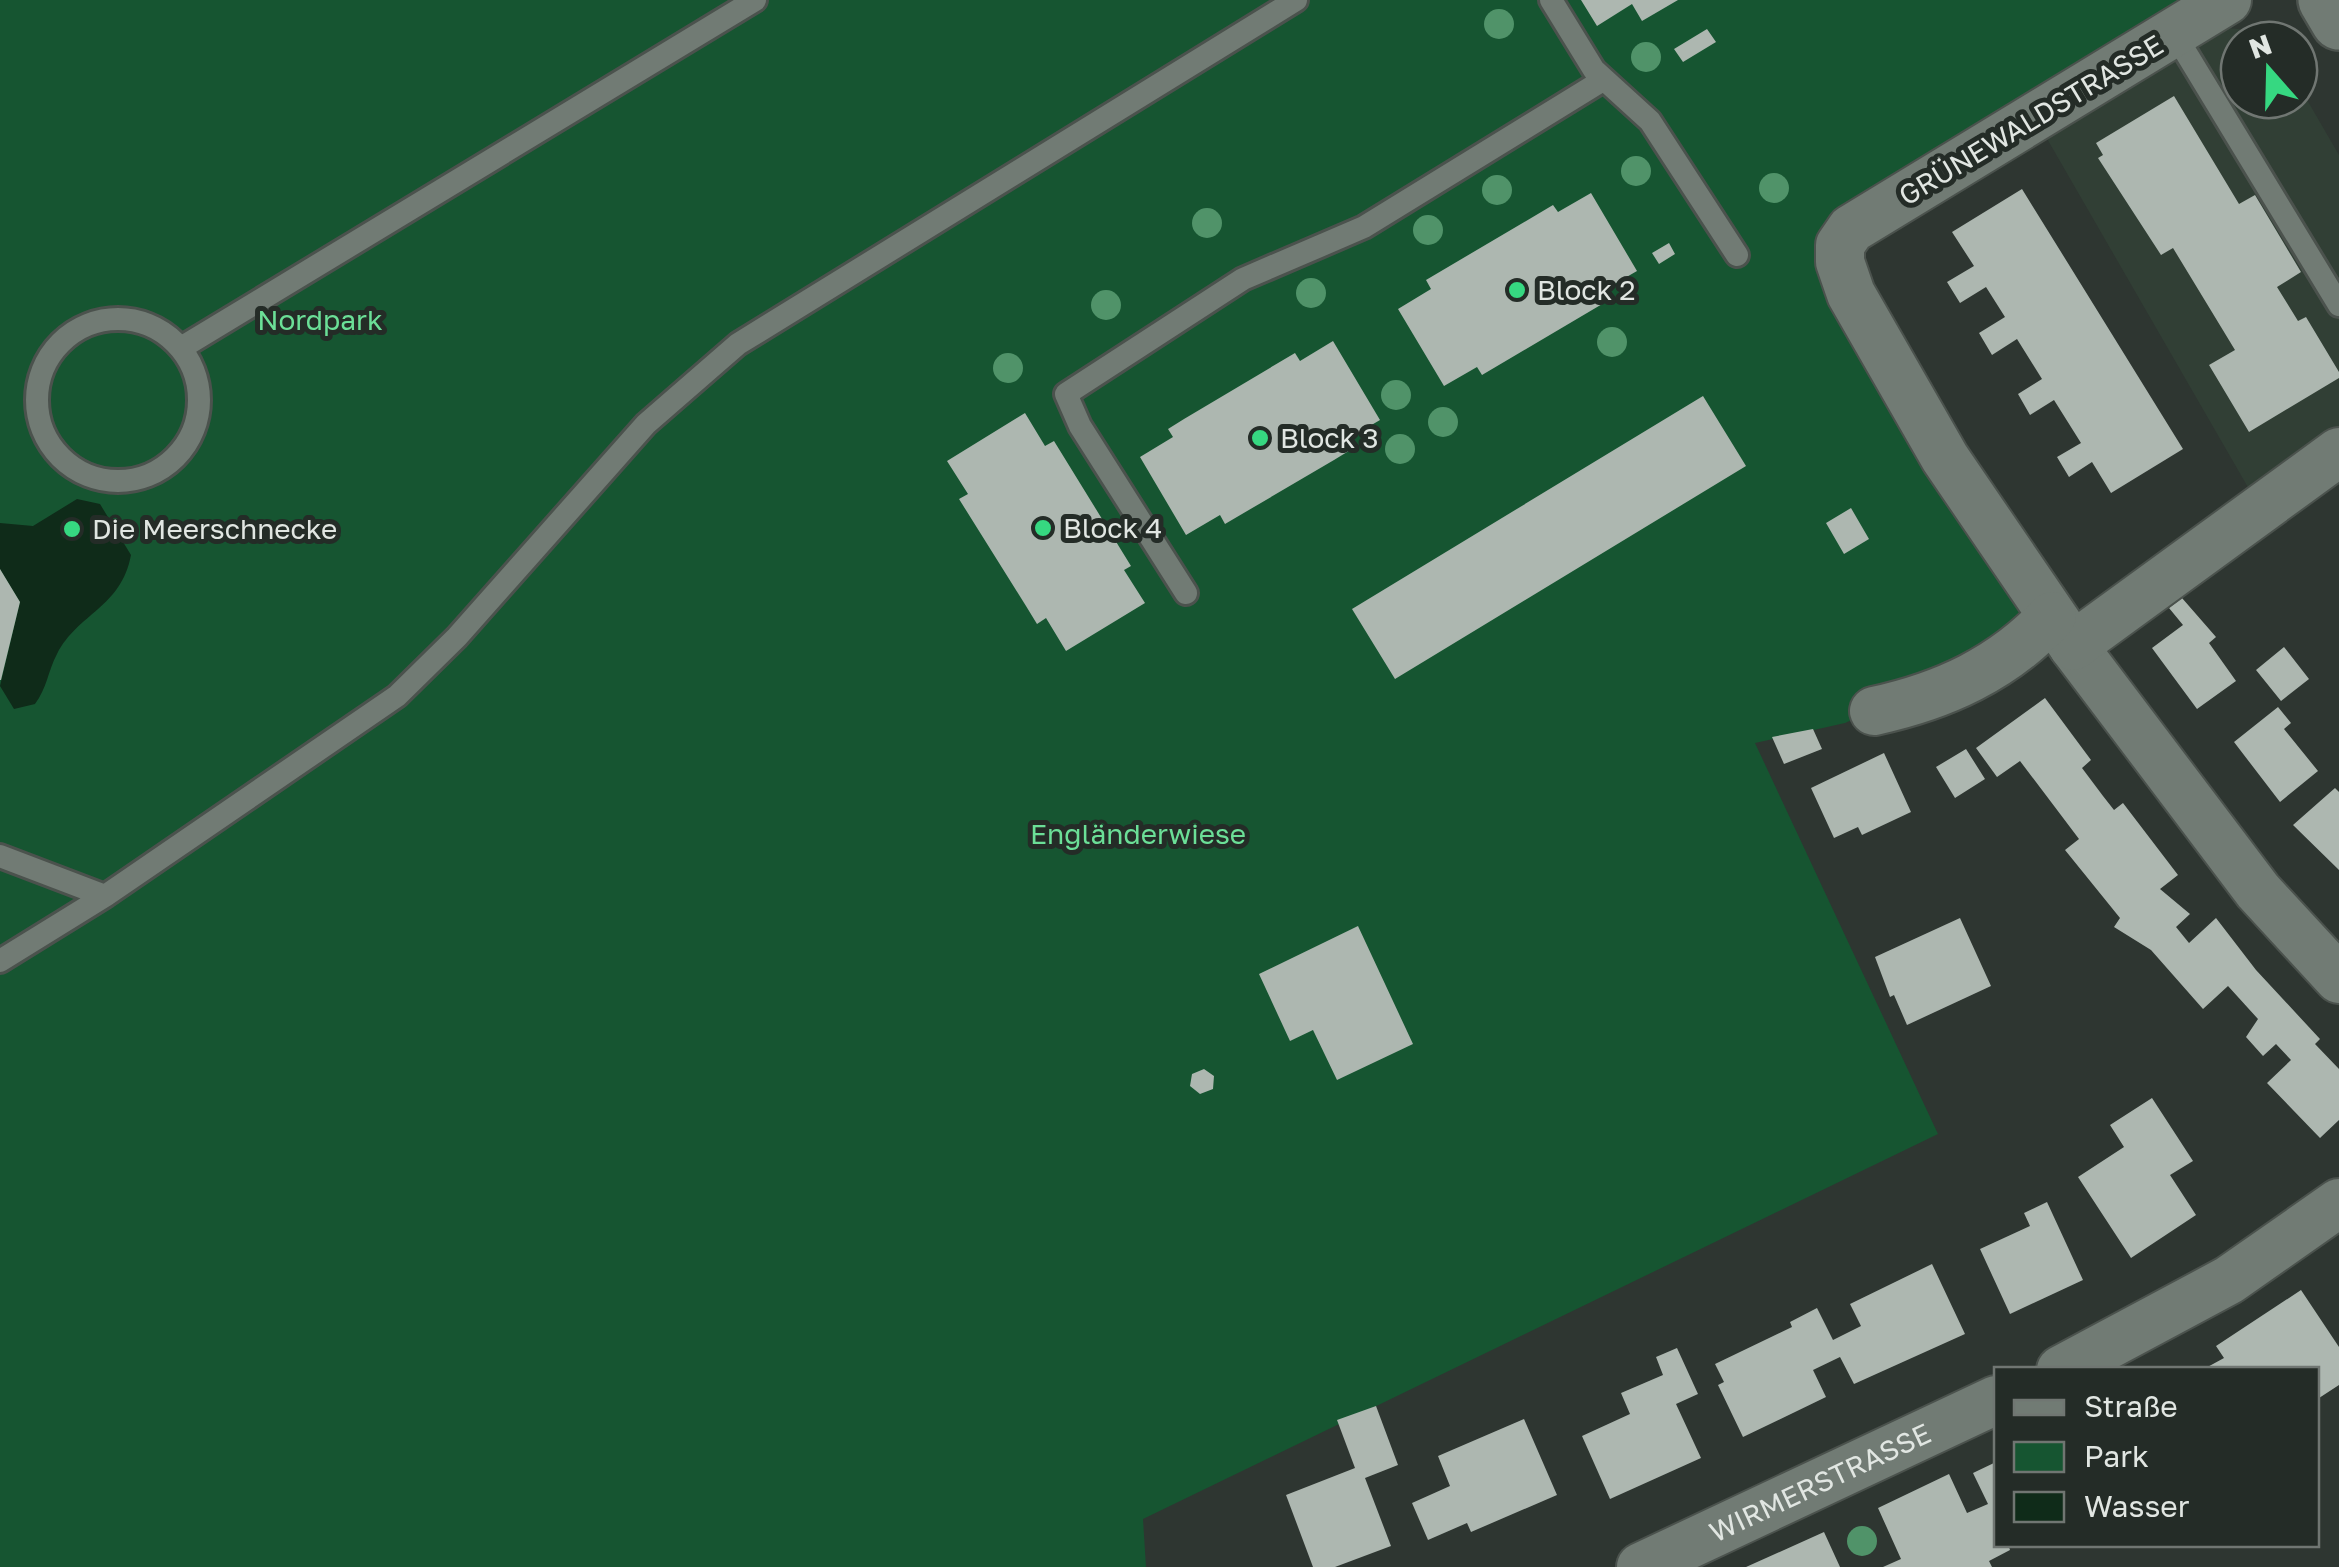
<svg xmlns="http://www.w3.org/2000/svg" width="2339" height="1567" viewBox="0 0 2339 1567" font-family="'Golos Text',sans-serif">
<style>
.built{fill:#313f35}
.green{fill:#165531}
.water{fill:#0f2b19}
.building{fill:#adb7b0}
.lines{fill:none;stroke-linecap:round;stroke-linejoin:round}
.service-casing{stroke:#4b524d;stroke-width:28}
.minor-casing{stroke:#4b524d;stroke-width:52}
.tertiary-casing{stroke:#4b524d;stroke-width:60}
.service{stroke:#717b74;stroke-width:22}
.minor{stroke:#717b74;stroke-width:48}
.tertiary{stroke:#717b74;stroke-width:55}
.tree{fill:#509369}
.poi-dot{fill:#36d881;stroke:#242c27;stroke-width:4}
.labels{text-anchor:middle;stroke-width:10;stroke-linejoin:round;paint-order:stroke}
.street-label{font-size:28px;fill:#e1e6e2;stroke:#242c27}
.poi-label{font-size:28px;fill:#e1e6e2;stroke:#242c27;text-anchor:start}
.park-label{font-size:28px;fill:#6bdf97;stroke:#242c27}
</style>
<rect width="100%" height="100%" fill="#2e3631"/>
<path class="built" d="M2218,27L2268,32L2272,40H2239V100H2299V86L2339,155V445L2253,496L2042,130Z"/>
<path class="green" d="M0,0H2205L1827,241L2028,614L2002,652L1845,723L1755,743L1938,1134L1143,1519L1146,1567H0Z"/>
<path class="water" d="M77,499L100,504L131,555C121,608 78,613 57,654C48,671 47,688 35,704L14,709L0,686L20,602L0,569V523L33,526Z"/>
<path class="building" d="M1581,0H1678L1642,21L1632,4L1597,26Z
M1707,29L1716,42L1683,62L1674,49Z
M2174,96L2239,204L2255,195L2301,272L2277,287L2298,321L2306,317L2339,372V378L2249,432L2209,365L2235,350L2173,248L2161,255L2098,158L2103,155L2096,143Z
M2022,189L2183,449L2111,493L2092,462L2069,477L2057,457L2081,443L2054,400L2030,415L2018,394L2042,379L2017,339L1992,355L1979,333L2005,317L1986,287L1960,303L1947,282L1974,266L1952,232Z
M1591,193L1637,271L1604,290L1609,300L1482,375L1477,367L1444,386L1398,309L1431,289L1426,280L1553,205L1558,212Z
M1669,243L1675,254L1659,264L1652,253Z
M1333,341L1380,420L1346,440L1352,449L1334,460L1225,524L1220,515L1186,535L1140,457L1173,437L1168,429L1184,419L1295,353L1300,361Z
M1703,396L1746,466L1395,679L1352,609Z
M1025,413L1045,446L1054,441L1131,566L1124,570L1145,603L1066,651L1046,618L1037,624L1026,606L959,499L968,494L947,461Z
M1851,508L1869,539L1844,554L1826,523Z
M0,569L20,602L1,680H0Z
M2182,598L2216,637L2209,643L2236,681L2197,709L2152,648L2183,625L2169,608Z
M2284,647L2309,679L2281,701L2256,670Z
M2045,698L2091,760L2082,768L2103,796L2114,810L2123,803L2178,875L2160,889L2190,914L2176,927L2189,943L2216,918L2256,970L2320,1039L2315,1044L2339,1069V1120L2320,1138L2267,1083L2291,1060L2276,1044L2263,1056L2246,1037L2258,1019L2228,986L2203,1009L2151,950L2114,927L2120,918L2065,850L2079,839L2020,761L1997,777L1976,748Z
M2278,707L2291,723L2284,729L2318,771L2280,802L2234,742Z
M1813,729L1822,749L1784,764L1772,737Z
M1966,749L1985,779L1955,798L1936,767Z
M1884,753L1911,812L1862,835L1858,827L1834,838L1811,788Z
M2335,788L2339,792V870L2293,825Z
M1960,918L1991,986L1907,1025L1894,995L1890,997L1875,957Z
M1358,926L1413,1044L1337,1080L1313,1030L1290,1041L1259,974Z
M1204,1069L1214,1076L1213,1089L1200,1094L1190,1086L1192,1074Z
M2152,1098L2193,1161L2170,1175L2196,1215L2131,1258L2078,1177L2124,1147L2110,1125Z
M2047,1202L2083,1280L2010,1314L1980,1249L2030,1226L2024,1213Z
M1932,1264L1965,1334L1854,1384L1840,1357L1813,1370L1826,1397L1743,1437L1718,1385L1724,1382L1715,1364L1792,1327L1790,1322L1817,1308L1833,1340L1861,1326L1850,1304Z
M2301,1290L2339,1347V1385L2316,1400V1370H2202L2224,1358L2216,1346Z
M1677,1348L1698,1394L1676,1404L1701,1458L1610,1499L1582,1436L1630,1414L1621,1393L1663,1375L1656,1357Z
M1376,1406L1398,1465L1365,1478L1391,1546L1335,1567H1313L1286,1495L1355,1468L1337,1420Z
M1524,1419L1557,1495L1471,1532L1467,1523L1428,1540L1412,1503L1450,1486L1438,1456Z
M1996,1462V1544H2008L2010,1550L1989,1561L1992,1567H1883L1901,1559L1878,1508L1949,1474L1967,1513L1988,1504L1973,1473Z
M1824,1532L1840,1567H1746Z"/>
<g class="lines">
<g class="service-casing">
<path id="service" d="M1551,0L1594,70L1650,121L1737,255
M2174,33L2339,305
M37 400a81 81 0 1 1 162 0a81 81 0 1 1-162 0Z
M181,348L755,0
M1186,593L1080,426L1066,394L1243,279L1364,227L1603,80
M0,856L105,896
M0,961L105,896L397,696L457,637L646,424L738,344L1296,0"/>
</g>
<g class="minor-casing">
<g id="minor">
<path d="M2227,0L1851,229L1840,245V262L1851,294L1945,458L2073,646L2258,891L2339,979"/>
<path d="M2073,646L2339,452"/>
<path d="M1874,711C1943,696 2003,669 2052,616"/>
<path d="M2061,1370L2229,1280L2339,1203"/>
<path id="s1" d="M1641,1567L1996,1400"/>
</g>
</g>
<g class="tertiary-casing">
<path id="tertiary" d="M2326,0L2339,22"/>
</g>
<use href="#service" class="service"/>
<use href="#minor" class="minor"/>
<use href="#tertiary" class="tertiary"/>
</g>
<g class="tree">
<circle cx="1499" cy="24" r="15"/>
<circle cx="1646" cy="57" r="15"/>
<circle cx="1636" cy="171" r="15"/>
<circle cx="1774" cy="188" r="15"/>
<circle cx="1497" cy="190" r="15"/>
<circle cx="1207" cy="223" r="15"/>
<circle cx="1428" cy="230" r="15"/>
<circle cx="1311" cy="293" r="15"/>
<circle cx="1106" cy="305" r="15"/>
<circle cx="1612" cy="342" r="15"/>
<circle cx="1008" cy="368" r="15"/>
<circle cx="1396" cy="395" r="15"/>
<circle cx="1443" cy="422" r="15"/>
<circle cx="1400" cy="449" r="15"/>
<circle cx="1862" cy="1541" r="15"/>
</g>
<g class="poi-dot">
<circle cx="1517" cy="290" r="10"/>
<circle cx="1260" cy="438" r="10"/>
<circle cx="1043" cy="528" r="10"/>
<circle cx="72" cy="529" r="10"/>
</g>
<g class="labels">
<g class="street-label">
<text transform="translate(2031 120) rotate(-31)" y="10">GRÜNEWALDSTRASSE</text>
<text dy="10" stroke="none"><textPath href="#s1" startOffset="198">WIRMERSTRASSE</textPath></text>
</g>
<g class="poi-label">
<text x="1537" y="300">Block 2</text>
<text x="1280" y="448">Block 3</text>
<text x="1063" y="538">Block 4</text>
<text x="92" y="539">Die Meerschnecke</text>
</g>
<g class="park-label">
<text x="320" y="330">Nordpark</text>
<text x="1138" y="844">Engländerwiese</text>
</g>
</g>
<rect x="1994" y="1367" width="325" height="180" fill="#242c27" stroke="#707672" stroke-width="2.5"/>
<rect x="2014" y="1400" width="50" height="15" fill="#717b74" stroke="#707672" stroke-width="2.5"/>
<text x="2084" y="1417" font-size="30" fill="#e1e6e2">Straße</text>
<rect x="2014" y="1442" width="50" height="30" fill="#165531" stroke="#707672" stroke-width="2.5"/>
<text x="2084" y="1467" font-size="30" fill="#e1e6e2">Park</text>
<rect x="2014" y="1492" width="50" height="30" fill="#0f2b19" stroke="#707672" stroke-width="2.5"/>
<text x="2084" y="1517" font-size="30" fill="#e1e6e2">Wasser</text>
<g transform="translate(2269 70) rotate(340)"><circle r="48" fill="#242c27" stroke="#707672" stroke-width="2.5"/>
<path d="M0-8L18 38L0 25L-18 38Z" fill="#36d881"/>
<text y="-15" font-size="28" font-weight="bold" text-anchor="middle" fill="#e1e6e2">N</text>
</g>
</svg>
